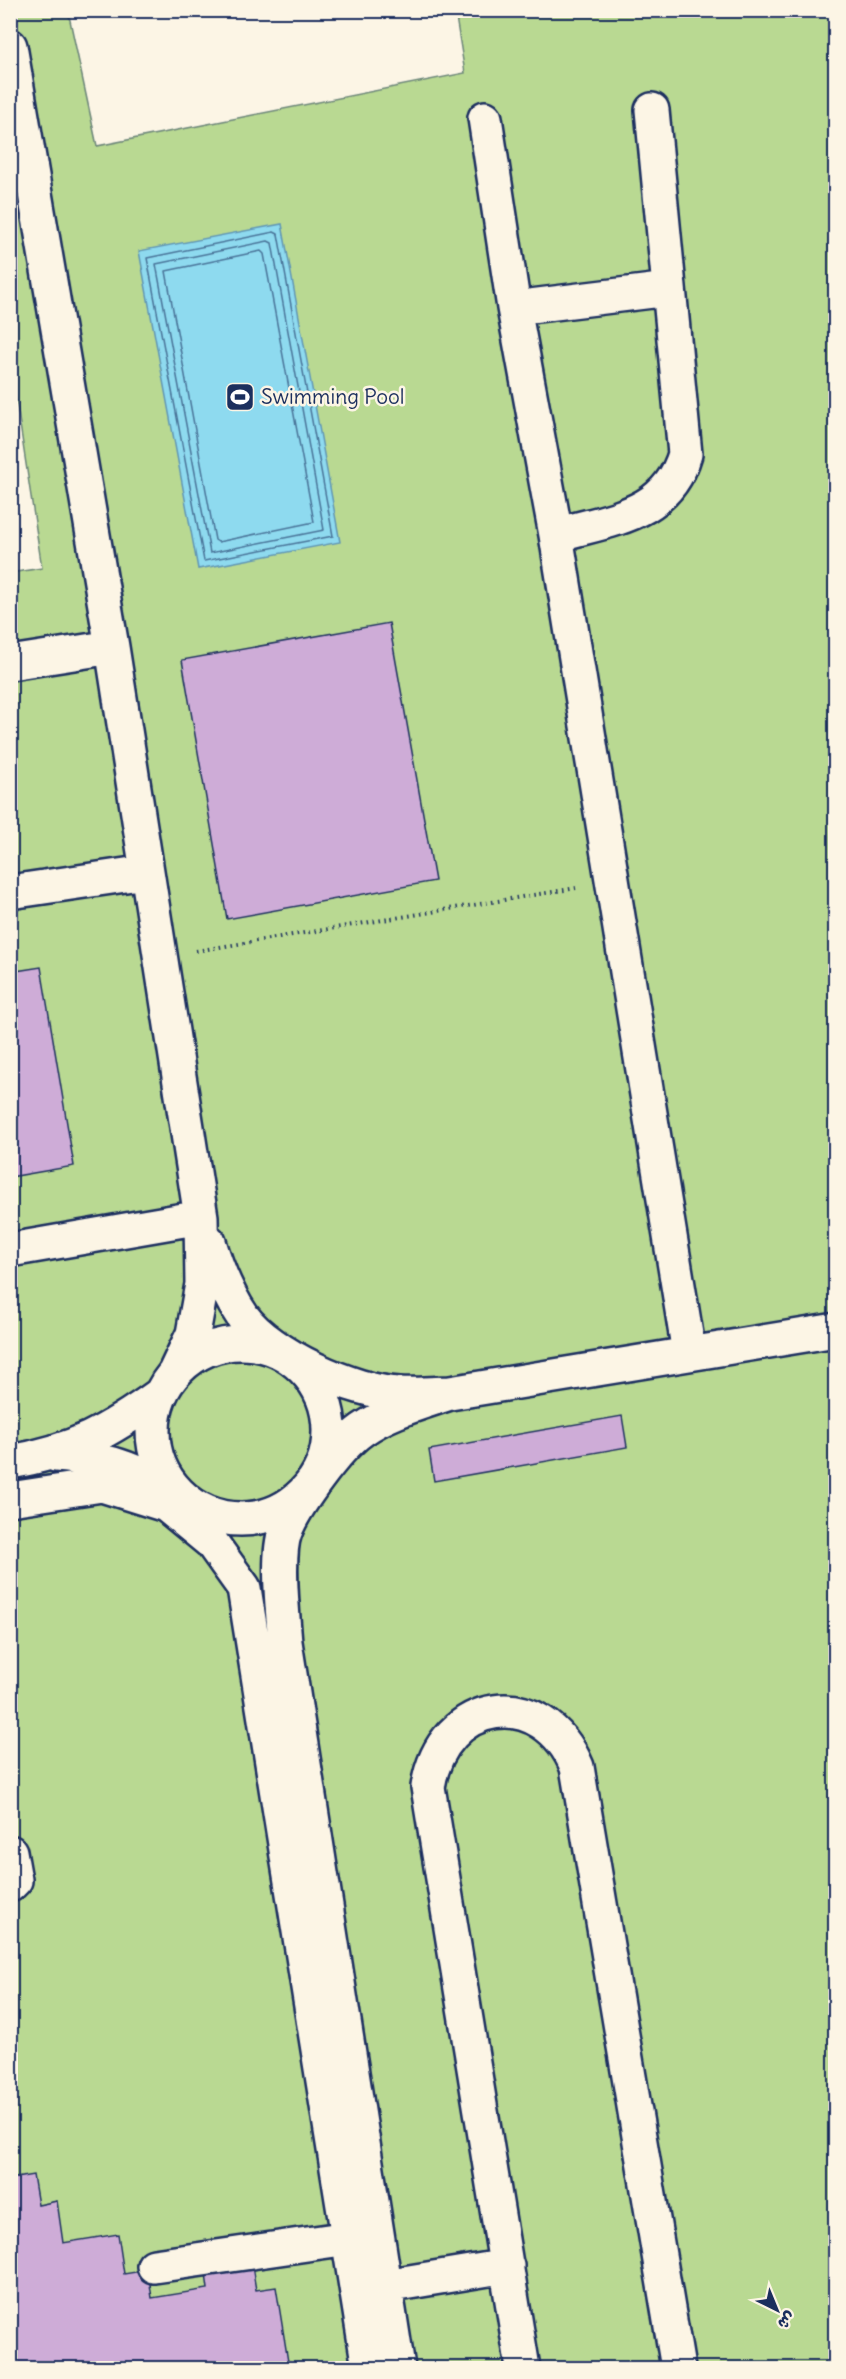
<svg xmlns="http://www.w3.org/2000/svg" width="846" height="2379" viewBox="0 0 846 2379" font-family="Delius,'Playpen Sans Arabic',sans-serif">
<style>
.green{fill:#b9d992;stroke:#6a8478;stroke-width:1.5}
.water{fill:#8edaef;stroke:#6096b5;stroke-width:1.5}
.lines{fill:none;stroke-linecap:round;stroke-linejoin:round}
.shore{stroke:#497398;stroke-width:1.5}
.building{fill:#ceacd7;stroke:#1b2f5e;stroke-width:1.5}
.minor-casing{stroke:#1b2f5e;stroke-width:38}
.path{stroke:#1b2f5e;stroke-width:4;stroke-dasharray:1.5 4.5;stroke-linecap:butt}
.minor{stroke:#fcf5e5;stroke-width:33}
.labels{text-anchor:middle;stroke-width:5;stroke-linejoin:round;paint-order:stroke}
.poi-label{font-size:21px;fill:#1b2f5e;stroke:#fcf5e5;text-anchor:start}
</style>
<rect width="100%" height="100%" fill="#fcf5e5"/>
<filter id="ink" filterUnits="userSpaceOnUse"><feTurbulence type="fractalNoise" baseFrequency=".0167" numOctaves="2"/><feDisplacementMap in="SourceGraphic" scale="12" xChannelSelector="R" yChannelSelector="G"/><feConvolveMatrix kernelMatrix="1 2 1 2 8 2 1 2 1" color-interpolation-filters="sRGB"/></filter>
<g filter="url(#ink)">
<path class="green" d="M11,11H68L97,146L465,73L455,11H835V2368H11L10,573L42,568L11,366Z"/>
<path class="water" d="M282,224L340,542L198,569L139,251Z"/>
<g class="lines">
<path class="shore" d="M274,232L278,234L333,536L204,561L147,258Z
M268,241L272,243L324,530L210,553L156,264Z
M261,251L264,254L314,522L218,542L215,540L166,271Z"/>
</g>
<path class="building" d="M389,623L435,881L227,919L182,660Z
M41,967L74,1166L10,1177V972Z
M622,1416L627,1447L434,1481L429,1450Z
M33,2175L38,2205L57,2201L63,2243L118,2234L124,2274L148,2270L152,2298L208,2289L205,2267L251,2260L256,2290L276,2287L289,2368H10V2179Z"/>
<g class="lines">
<g class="minor-casing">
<path id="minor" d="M10,46L112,647L10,663
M485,118L514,308L556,535L689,1353
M514,308L669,289
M556,535C610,519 667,516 685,454L652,110
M112,647L201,1217L202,1284L193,1334L175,1372
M10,892L146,872
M209,1242C217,1268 227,1294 243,1317C271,1355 353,1392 400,1394C417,1395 434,1393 450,1393L836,1330
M10,1250L201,1217
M153 1431a88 88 0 1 1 176 0a88 88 0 1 1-176 0Z
M56,1455C107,1459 133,1467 176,1494
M10,1462C75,1451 108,1432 161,1394
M10,1499L102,1485L166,1505L211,1542L244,1588L369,2368
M10,1852L15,1880L10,1885
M154,2266L349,2238
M385,2286L507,2266
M398,2368L285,1642C283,1615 276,1556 285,1532C295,1505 338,1447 362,1430C387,1412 421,1403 450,1393
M523,2368L428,1787C442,1697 543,1683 577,1767L678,2368"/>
</g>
<path class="path" d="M196,951L576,888"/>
<use href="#minor" class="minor"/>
</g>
</g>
<defs>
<g id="stadium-square" transform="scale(1.5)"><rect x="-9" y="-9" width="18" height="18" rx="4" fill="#1b2f5e" stroke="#fcf5e5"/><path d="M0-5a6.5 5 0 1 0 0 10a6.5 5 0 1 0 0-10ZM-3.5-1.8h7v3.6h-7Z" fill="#fff"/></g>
</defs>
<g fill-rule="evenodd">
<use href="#stadium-square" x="240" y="397"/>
</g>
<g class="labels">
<g class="poi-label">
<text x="261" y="404">Swimming Pool</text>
</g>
</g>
<rect width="846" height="2379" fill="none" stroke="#fcf5e5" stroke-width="36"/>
<rect x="18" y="18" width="810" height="2343" fill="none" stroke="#1b2f5e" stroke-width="2" filter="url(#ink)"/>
<g transform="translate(777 2310) rotate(137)" stroke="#fcf5e5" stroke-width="4.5" paint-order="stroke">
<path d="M0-4.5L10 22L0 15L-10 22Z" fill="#1b2f5e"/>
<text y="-9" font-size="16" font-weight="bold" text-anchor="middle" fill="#1b2f5e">ش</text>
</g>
</svg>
